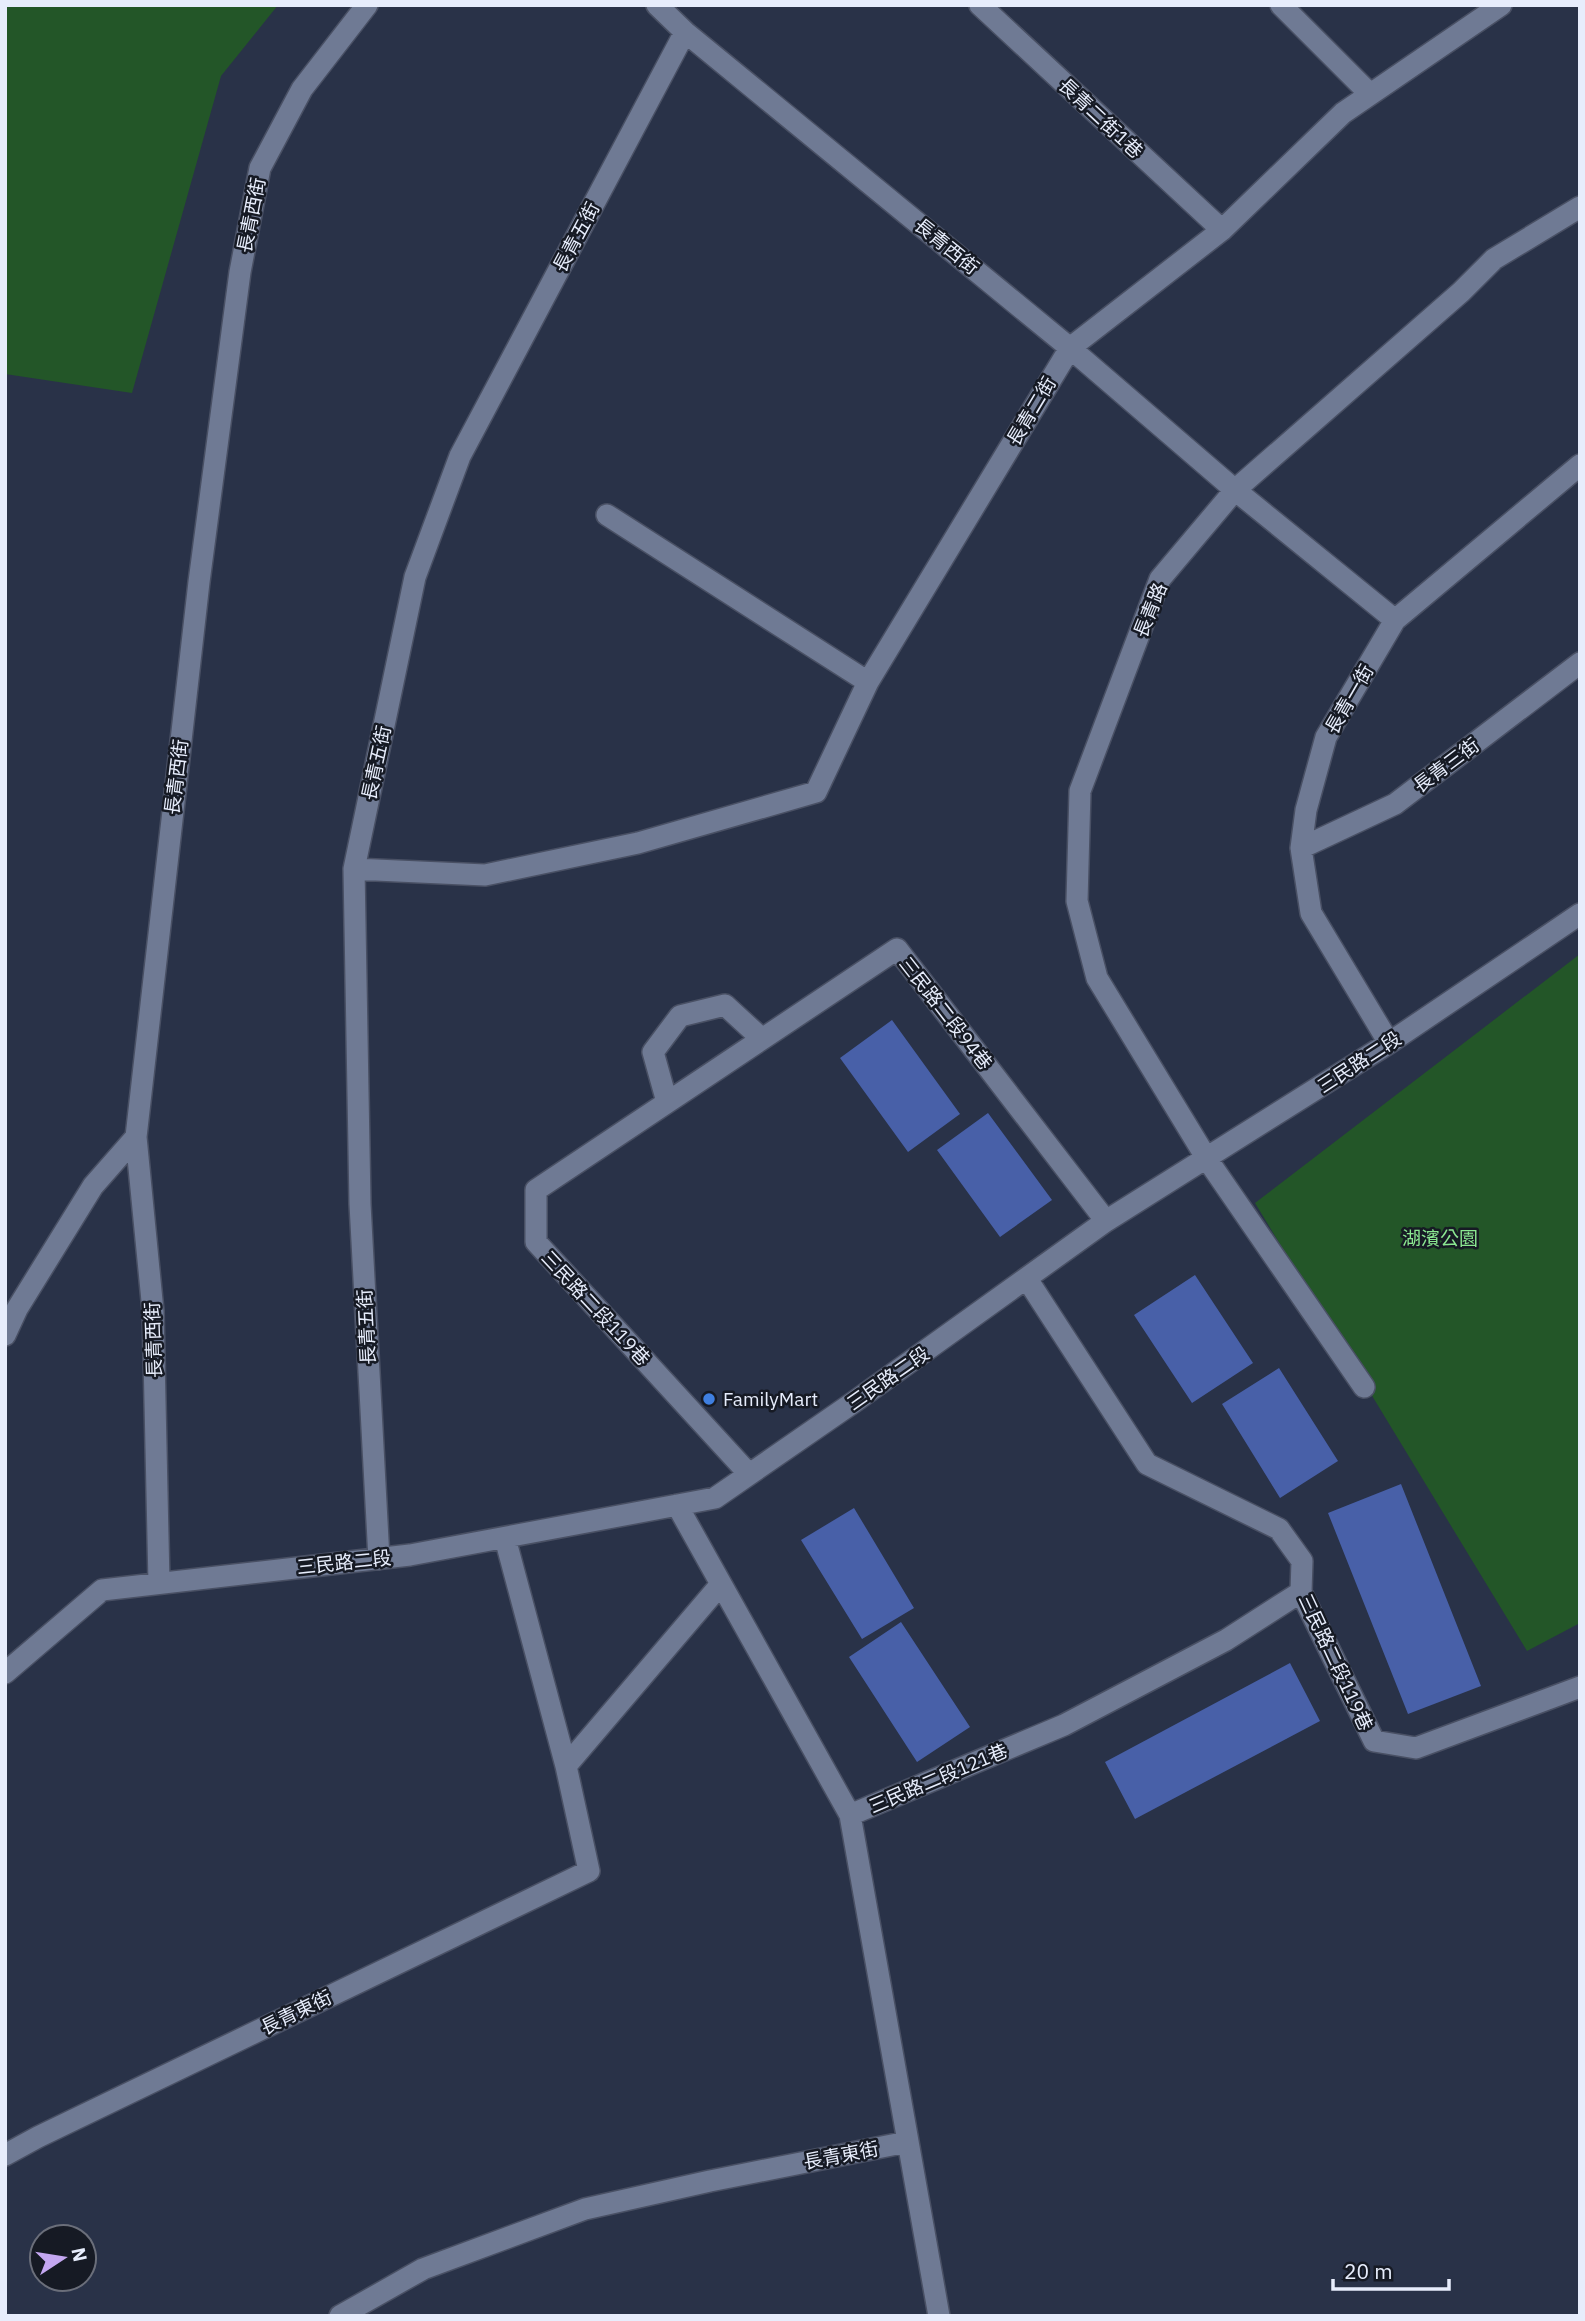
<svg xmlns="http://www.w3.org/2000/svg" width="1585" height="2321" viewBox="0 0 1585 2321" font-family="'IBM Plex Sans','Noto Sans TC',sans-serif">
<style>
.green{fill:#235628}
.building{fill:#4860a8}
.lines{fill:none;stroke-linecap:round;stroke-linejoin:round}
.street-casing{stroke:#495064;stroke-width:24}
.street{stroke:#6f7a94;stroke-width:21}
.shop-dot{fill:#3f7fe0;stroke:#161a24;stroke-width:2.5}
.labels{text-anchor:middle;stroke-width:5;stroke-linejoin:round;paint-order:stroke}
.street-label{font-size:19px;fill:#e7edfc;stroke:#161a24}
.park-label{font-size:19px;fill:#8be791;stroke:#161a24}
.poi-label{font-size:19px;fill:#e7edfc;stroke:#161a24;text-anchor:start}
</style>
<rect width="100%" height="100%" fill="#293248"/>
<path class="green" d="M5,5H278L221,76L132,393L5,374Z
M1580,954V1623L1527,1651L1255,1203Z"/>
<path class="building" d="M892,1020L960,1114L908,1152L840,1058Z
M988,1113L1052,1200L1000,1237L937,1150Z
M1195,1275L1253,1363L1192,1403L1134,1315Z
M1279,1368L1338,1461L1280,1498L1222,1404Z
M1401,1484L1481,1686L1408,1714L1328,1513Z
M854,1508L914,1608L862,1639L801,1540Z
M901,1622L970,1727L917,1762L849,1657Z
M1290,1663L1320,1721L1135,1819L1105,1762Z"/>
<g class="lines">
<g class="street-casing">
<path id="street" d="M657,5L685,32L1070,348L1235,490L1395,620
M980,5L1222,230
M1281,5L1370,94
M607,515L868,682L1070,348L1222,230L1343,113L1501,5
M1301,848L1395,804L1580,663
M354,869L485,875L638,843L816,792L868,682
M1389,1043L1311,913L1301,848L1306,810L1326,737L1395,620L1580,465
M667,1102L653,1052L680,1016L725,1005L762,1039
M1027,1279L1147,1464L1279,1529L1302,1561L1301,1592L1374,1741L1416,1748L1580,1687
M5,1335L17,1309L93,1186L136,1137
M1364,1387L1207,1159L1097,978L1077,901L1080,791L1160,579L1235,490L1461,292L1494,259L1580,207
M749,1474L536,1242V1190L897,949L1106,1221
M677,1505L850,1815L939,2316
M505,1538L566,1766
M379,1559L360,1204L354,869L415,577L460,456L685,32
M159,1583L153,1311L136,1137L199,582L240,272L260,168L302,89L367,5
M5,1673L102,1590L410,1555L715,1498L854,1402L1106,1221L1389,1043L1580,914
M850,1815L1064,1725L1226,1640L1301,1592
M5,2155L38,2137L589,1871L566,1766L721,1584
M340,2316L423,2269L585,2209L710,2181L907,2142"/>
</g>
<use href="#street" class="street"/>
</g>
<circle class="shop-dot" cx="709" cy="1399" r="7"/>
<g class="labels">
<g class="street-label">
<text transform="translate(1101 118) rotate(43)" y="7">長青二街1巷</text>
<text transform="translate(251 215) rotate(-79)" y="7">長青西街</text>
<text transform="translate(576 237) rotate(-62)" y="7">長青五街</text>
<text transform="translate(947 246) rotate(39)" y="7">長青西街</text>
<text transform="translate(1031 411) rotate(-59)" y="7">長青二街</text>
<text transform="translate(1150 610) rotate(-68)" y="7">長青路</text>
<text transform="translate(1349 699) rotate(-60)" y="7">長青一街</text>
<text transform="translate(376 763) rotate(-78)" y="7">長青五街</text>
<text transform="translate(1446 765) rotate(-37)" y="7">長青三街</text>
<text transform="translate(176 777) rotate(-83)" y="7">長青西街</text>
<text transform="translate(946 1013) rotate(52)" y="7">三民路二段94巷</text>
<text transform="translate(1359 1062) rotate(-33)" y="7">三民路二段</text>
<text transform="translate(596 1308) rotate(47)" y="7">三民路二段119巷</text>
<text transform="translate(366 1327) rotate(-93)" y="7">長青五街</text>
<text transform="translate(153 1340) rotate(-92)" y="7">長青西街</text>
<text transform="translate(888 1378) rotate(-35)" y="7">三民路二段</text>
<text transform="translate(344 1562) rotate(-6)" y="7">三民路二段</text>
<text transform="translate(1336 1662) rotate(65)" y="7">三民路二段119巷</text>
<text transform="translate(938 1778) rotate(-23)" y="7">三民路二段121巷</text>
<text transform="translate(296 2012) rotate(-26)" y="7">長青東街</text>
<text transform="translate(841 2155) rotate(-11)" y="7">長青東街</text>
</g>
<g class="park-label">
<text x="1440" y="1245">湖濱公園</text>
</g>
<g class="poi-label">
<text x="723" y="1406">FamilyMart</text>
</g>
</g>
<rect width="1585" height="2321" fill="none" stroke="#e7edfc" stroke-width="14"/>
<g transform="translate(63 2258) rotate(78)"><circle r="33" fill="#161a24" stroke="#6a6e7a" stroke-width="2"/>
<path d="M0-5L12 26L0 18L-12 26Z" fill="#c4a7f1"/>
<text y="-10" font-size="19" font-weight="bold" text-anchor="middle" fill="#e7edfc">N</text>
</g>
<path d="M1333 2279v10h116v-10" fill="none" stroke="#e7edfc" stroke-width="3.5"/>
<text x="1344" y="2279" font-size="21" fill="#e7edfc" stroke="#161a24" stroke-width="5" paint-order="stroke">20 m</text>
</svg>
